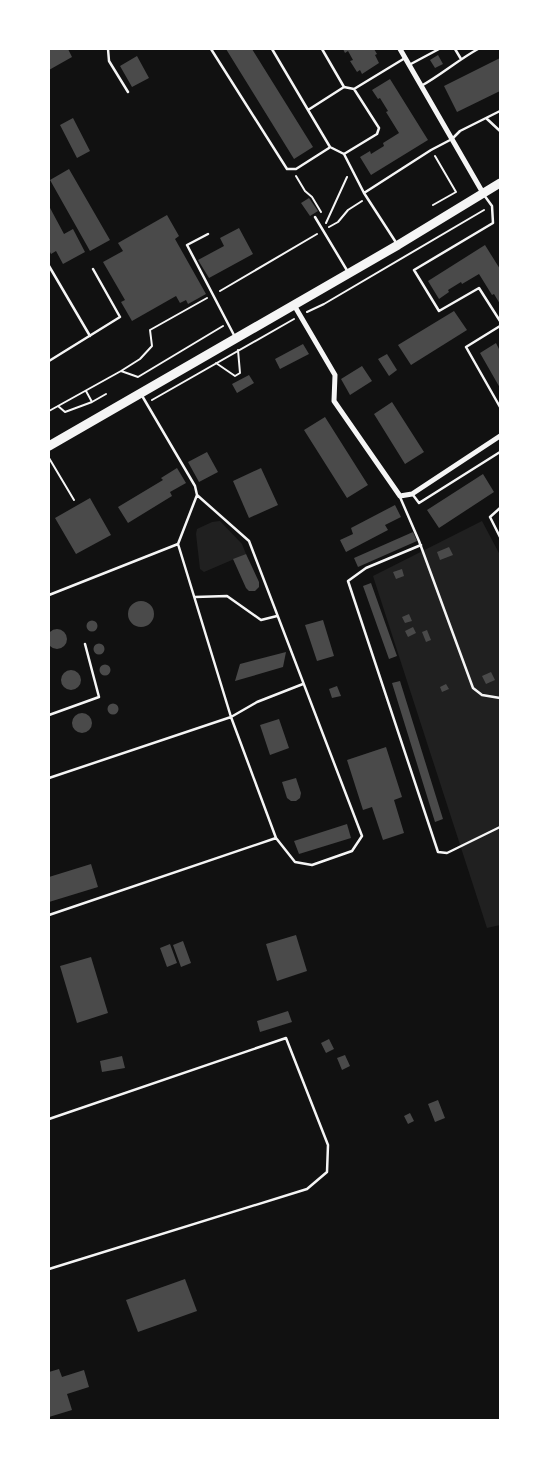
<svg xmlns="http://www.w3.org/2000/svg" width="549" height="1469" viewBox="0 0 549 1469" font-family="Roboto,sans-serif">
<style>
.green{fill:#202020}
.building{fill:#4a4a4a}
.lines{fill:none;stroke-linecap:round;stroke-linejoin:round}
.path{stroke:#f5f5f5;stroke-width:2}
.service{stroke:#f5f5f5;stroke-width:2.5}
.minor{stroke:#f5f5f5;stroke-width:5}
.primary{stroke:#f5f5f5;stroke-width:9}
</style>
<rect width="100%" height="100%" fill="#111"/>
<path class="green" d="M220,521L242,544L246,554L204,572L200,569L196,534L197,529L212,522Z
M482,521L500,555V925L487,928L373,576Z"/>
<path class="building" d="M49,49H68L72,57L49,70Z
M226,49H252L313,147L294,159Z
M343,49H374L377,54L375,55L379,63L362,74L360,70L357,72L350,61L353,60L348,51L345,53Z
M438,55L443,64L435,68L430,60Z
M137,56L149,78L132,87L120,66Z
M500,58V91L457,112L444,86Z
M390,79L428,140L371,175L360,157L370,151L371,154L384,146L383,143L399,133L386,112L388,111L380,98L378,99L372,90Z
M73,118L90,151L77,158L60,125Z
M69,169L110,240L90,251L50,180Z
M309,198L318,211L310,216L301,203Z
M49,206L64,234L73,229L85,252L63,264L56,251L51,254L49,250Z
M167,215L179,236L175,239L206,294L188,304L186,300L180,303L176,296L132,321L121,302L125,300L103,262L123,251L118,243Z
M239,228L253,254L209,278L198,260L224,246L220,238Z
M485,245L500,269V304L494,294L492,295L479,274L462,284L461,282L448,290L449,292L439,299L428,281Z
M454,311L467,330L411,365L398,345Z
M496,343L500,351V388L480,353Z
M303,344L309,354L280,369L275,359Z
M387,354L397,370L389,376L378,359Z
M362,366L372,381L350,395L341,379Z
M249,375L254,383L237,393L232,384Z
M392,402L424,452L405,464L374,414Z
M325,417L368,485L347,498L304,430Z
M207,452L218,472L199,482L188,462Z
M177,468L186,483L170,492L172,496L128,523L118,507L163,480L161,478Z
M261,468L278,505L249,518L233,481Z
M483,474L494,492L439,528L427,510Z
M90,498L111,535L76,554L55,518Z
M395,505L401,517L385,525L388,530L346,552L340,540L353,534L351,528Z
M413,532L417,541L358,567L354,558Z
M449,547L453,555L440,560L437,552Z
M246,554L259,582V587L255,591H249L246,588L233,559Z
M402,569L404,576L396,579L393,572Z
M371,583L397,656L389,659L363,586Z
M128 614a13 13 0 1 1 26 0a13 13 0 1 1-26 0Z
M409,614L412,621L405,623L402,617Z
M323,620L334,656L317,661L305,625Z
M86.5 626a5.5 5.5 0 1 1 11 0a5.5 5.5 0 1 1-11 0Z
M413,627L416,633L408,637L405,631Z
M47 639a10 10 0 1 1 20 0a10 10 0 1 1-20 0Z
M427,630L431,640L426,642L422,632Z
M93.5 649a5.5 5.5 0 1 1 11 0a5.5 5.5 0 1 1-11 0Z
M286,652L283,667L235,681L240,664Z
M99.5 670a5.5 5.5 0 1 1 11 0a5.5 5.5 0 1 1-11 0Z
M61 680a10 10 0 1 1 20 0a10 10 0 1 1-20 0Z
M491,672L495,680L486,684L482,676Z
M400,681L443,819L435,822L392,683Z
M446,684L449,689L442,692L440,687Z
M337,686L341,696L332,698L329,689Z
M107.5 709a5.5 5.5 0 1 1 11 0a5.5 5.5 0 1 1-11 0Z
M72 723a10 10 0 1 1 20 0a10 10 0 1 1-20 0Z
M279,719L289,748L270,755L260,725Z
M386,747L402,797L394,800L404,833L383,840L372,807L363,810L347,760Z
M296,778L301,793L300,798L296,801H291L287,798L282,782Z
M347,824L351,838L299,854L294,841Z
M91,864L98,887L49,902V877Z
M296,935L307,971L277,981L266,944Z
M183,941L191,963L181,967L173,945Z
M170,944L177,963L167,967L160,948Z
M91,957L108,1013L77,1023L60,966Z
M288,1011L292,1022L260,1032L257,1021Z
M329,1039L334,1049L326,1053L321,1043Z
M345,1055L350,1066L342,1070L337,1058Z
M122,1056L125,1068L102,1072L100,1061Z
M438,1100L445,1118L435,1122L428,1104Z
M410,1113L414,1121L408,1124L404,1116Z
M185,1279L197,1311L138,1332L126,1300Z
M59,1369L62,1377L84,1370L89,1387L67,1394L72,1410L49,1417V1372Z"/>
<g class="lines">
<path class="path" d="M296,176L305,191L312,197L321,212
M433,205L456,192L435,156
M326,223L347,177
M329,227L338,222L348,210L362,201
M220,291L317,234
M307,312L324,304L484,210
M216,363L235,376L240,373L238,350
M121,371L140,359L152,346L150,330L207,298
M152,400L294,319
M92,402L106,394
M58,406L65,412L92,402L86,391
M49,411L121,371L138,377L223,326
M49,458L74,500"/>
<path class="service" d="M108,49L109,61L128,92
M211,49L287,169H296L329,148
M272,49L308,110
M322,49L344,87
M455,49L461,59
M409,65L439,49
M421,86C441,75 458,60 478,49
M486,118L500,131
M344,154L377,134L379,128L354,89
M364,193L431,150L452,139L460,131L500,111
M484,195L492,206L493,223L414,270L439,311L479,288L500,321
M315,217L348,272
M208,234L187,245L235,337
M397,244L364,193L344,154L330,147L308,110L344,87L354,89L405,58
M49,266L90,336
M500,326L466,347L500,407
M49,361L120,317L93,269
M141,394L195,486L197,495L178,544L231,717L276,838L295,862L312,865L352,851L362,836L249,541L197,495
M413,495L419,503L500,452
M400,497L419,541L473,688L482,695L500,698
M500,508L490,517L500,537
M421,545L366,568L348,581L438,852L447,853L500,827
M49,595L178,544
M195,597L227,596L261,620L277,616
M49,715L99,697L85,644
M49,778L231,717L257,702L303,684
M49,915L276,838
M49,1119L286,1038L328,1145L327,1172L307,1189L49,1269"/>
<path class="minor" d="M400,49L483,193
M294,305L335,375L334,401L400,496L412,494L500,436"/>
<path class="primary" d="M49,446L398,245L500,183"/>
</g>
<rect width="549" height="1469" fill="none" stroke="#ffffff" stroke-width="100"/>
</svg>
